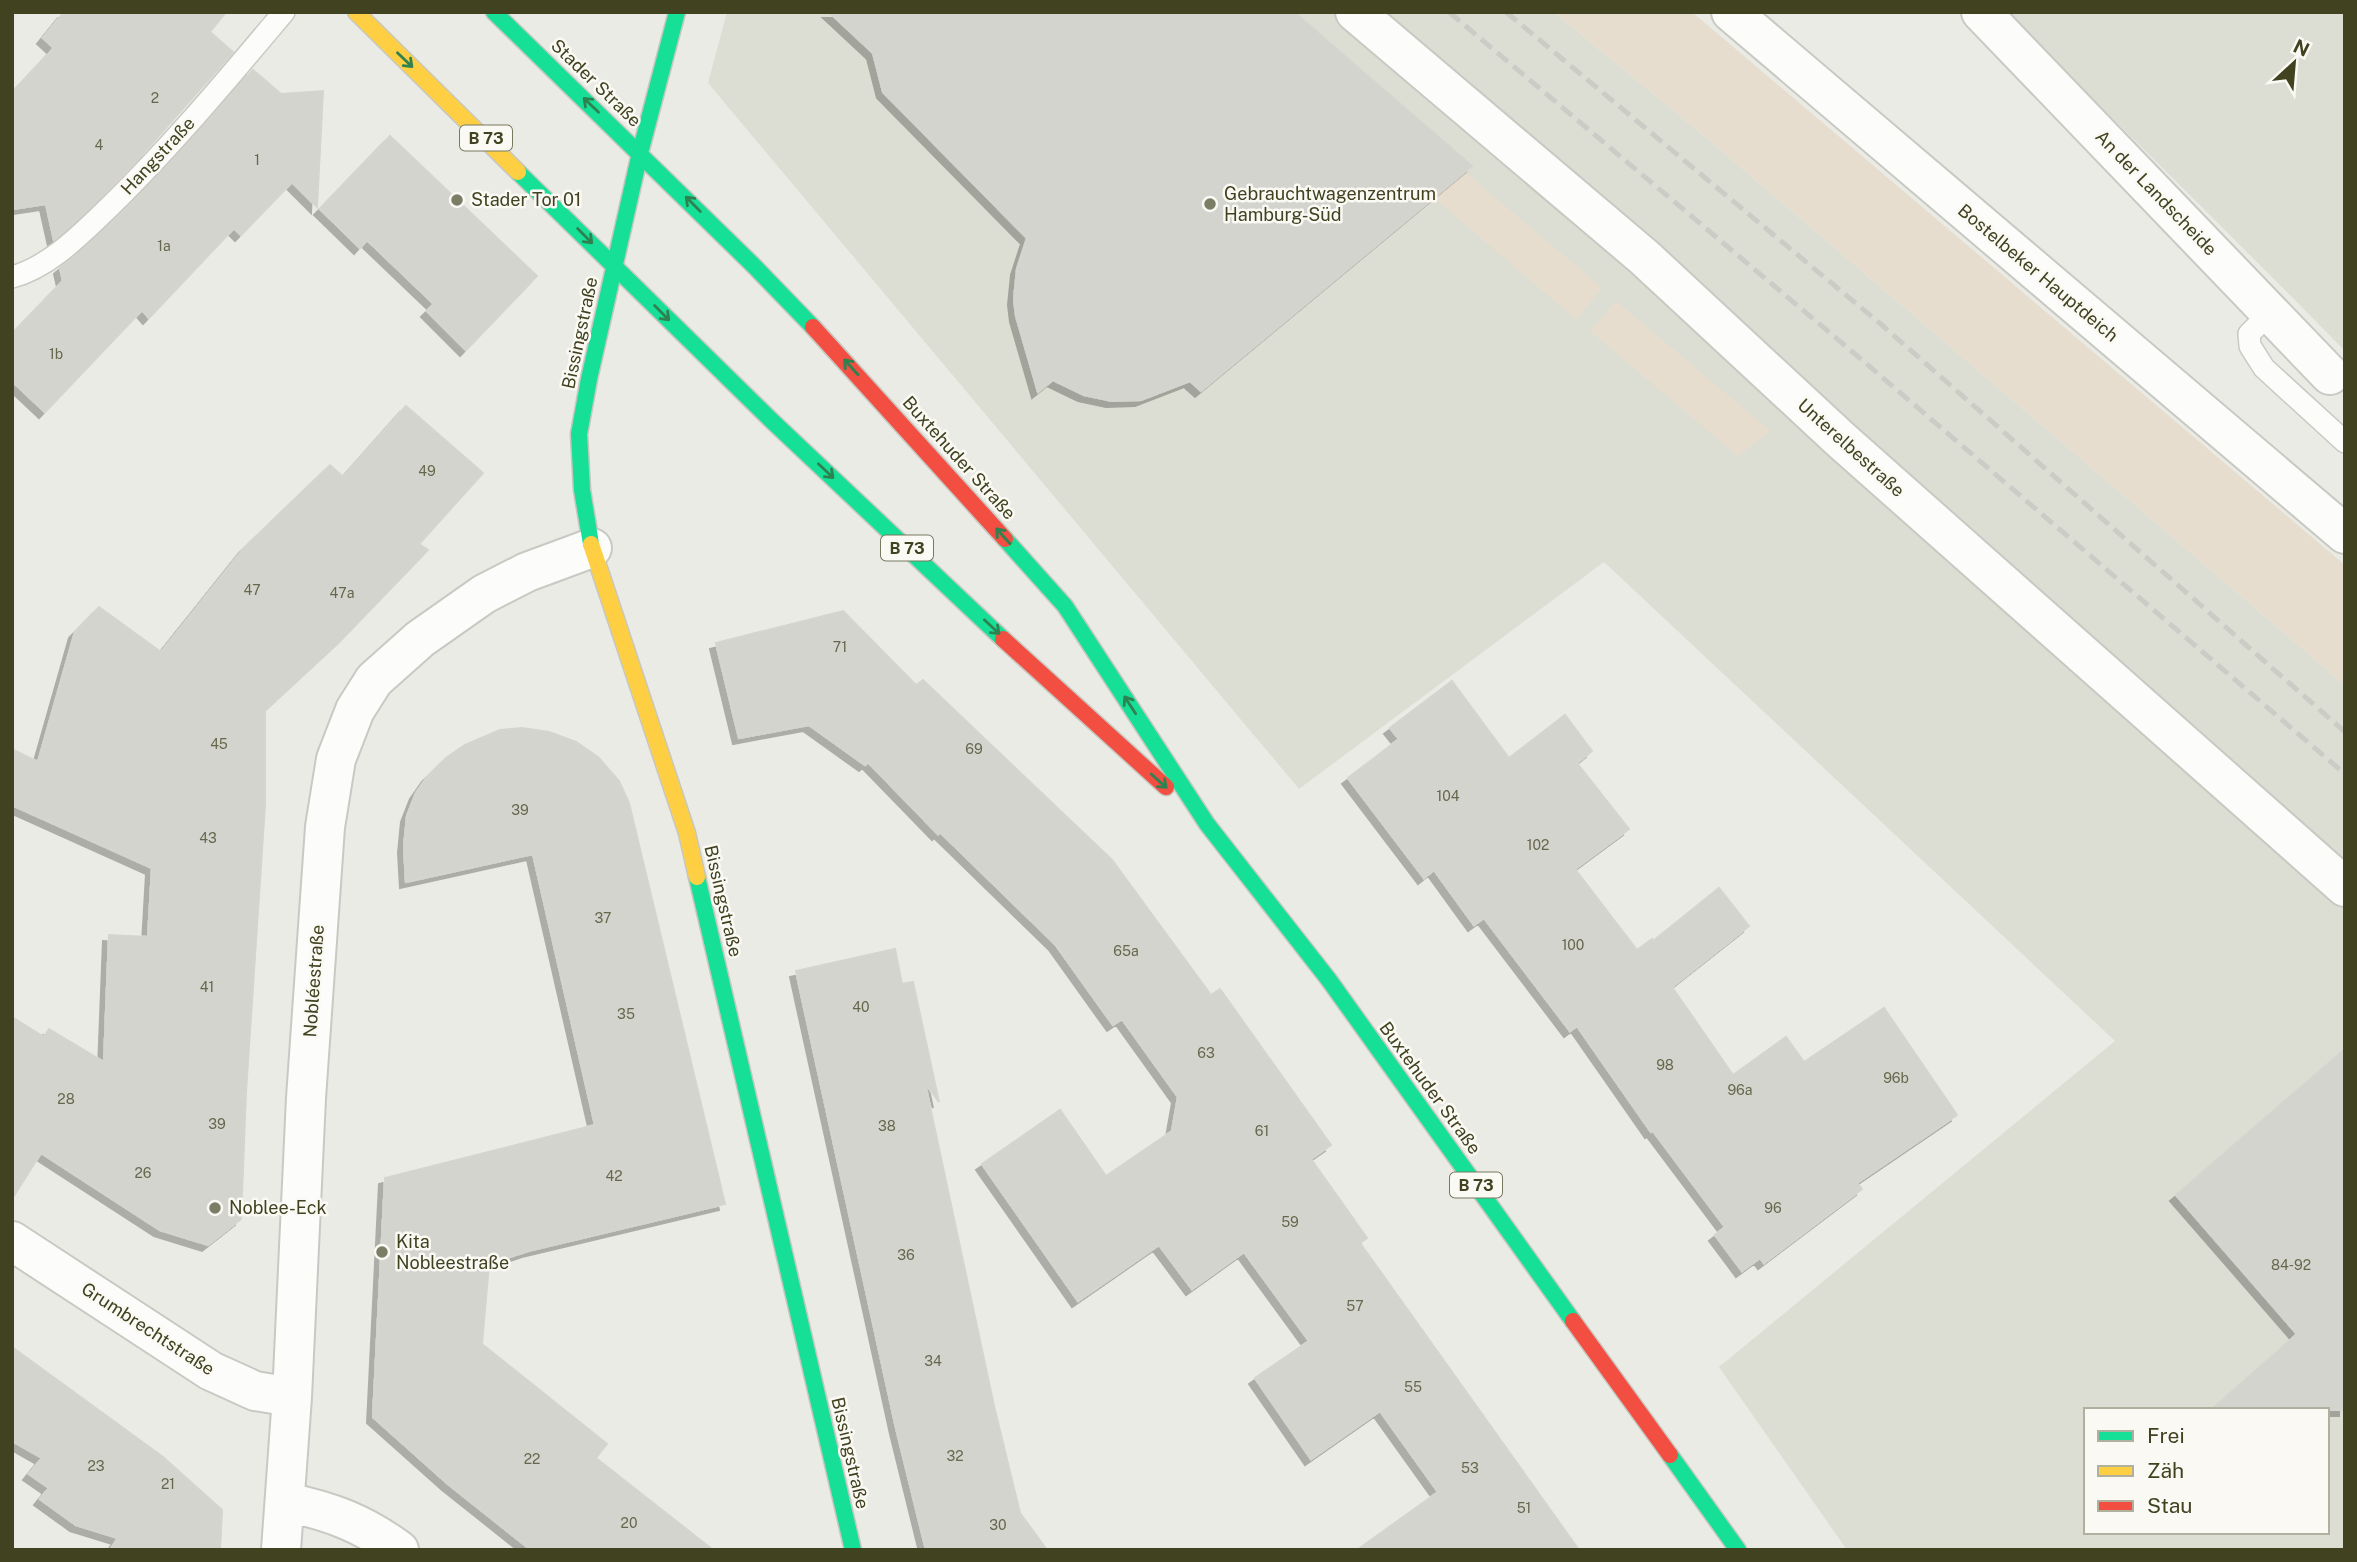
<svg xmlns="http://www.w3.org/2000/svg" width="2357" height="1562" viewBox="0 0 2357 1562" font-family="'Public Sans',sans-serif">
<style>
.built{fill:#ddded3;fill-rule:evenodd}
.green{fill:#e6ddce}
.building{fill:#d4d4ce;stroke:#d5d4ce;stroke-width:2;filter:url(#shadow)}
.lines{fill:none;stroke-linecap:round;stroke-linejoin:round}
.lane-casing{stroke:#c9c9c3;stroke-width:24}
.street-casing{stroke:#c9c9c3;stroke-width:42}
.fast-casing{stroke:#c7c7c0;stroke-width:19}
.slow-casing{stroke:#c7c7c0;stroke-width:19}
.jam-casing{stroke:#c7c7c0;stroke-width:19}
.lane{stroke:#fcfcfb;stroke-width:21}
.street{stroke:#fcfcfb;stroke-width:38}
.fast{stroke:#16e098;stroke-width:16}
.slow{stroke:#ffcf43;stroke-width:16}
.jam{stroke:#f24e42;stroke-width:16}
.rail{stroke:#ccccc7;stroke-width:5;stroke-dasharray:14 7;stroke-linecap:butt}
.oneway{stroke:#2f8150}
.poi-dot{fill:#7c7d65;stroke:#faf9f4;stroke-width:2.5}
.labels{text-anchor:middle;stroke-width:5;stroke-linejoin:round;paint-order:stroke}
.number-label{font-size:14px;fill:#66674c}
.shield{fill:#faf9f4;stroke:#787960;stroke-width:2}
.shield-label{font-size:16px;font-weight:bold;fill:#404220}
.street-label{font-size:18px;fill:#404220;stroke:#faf9f4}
.poi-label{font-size:18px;fill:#404220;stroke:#faf9f4;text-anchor:start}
</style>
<defs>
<filter id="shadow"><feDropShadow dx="-6" dy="6" stdDeviation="0" flood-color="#0004"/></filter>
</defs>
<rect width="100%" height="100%" fill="#ebebe6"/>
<path class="built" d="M727,12H1554L1709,140L2345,685V1550H1847L1719,1367L2115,1041L1604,562L1299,789L708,83ZM2086,1410H2327V1532H2086Z
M2006,12H2345V351L2291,296Z"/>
<path class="green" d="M1554,12H1692L2345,565V685L1709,140Z
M1465,172L1602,288L1576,319L1434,198Z
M1616,301L1770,431L1738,456L1590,331Z"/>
<path class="building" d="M64,12H226L210,32L233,52L139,158L91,207L54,240L46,204L12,209V93L54,48L43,38Z
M829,12H1294L1472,166L1201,391L1190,381L1141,400L1112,401L1084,395L1053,380L1038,392L1016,316L1014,299L1017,269L1027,238L883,92L873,53Z
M253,70L281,94L323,91L317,207L292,182L241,235L234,228L149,318L142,310L45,412L12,381V334L63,281L60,268L89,244L134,201L181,151Z
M390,136L537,276L466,350L427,311L434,304L367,240L360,248L320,209Z
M406,406L483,473L419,544L428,550L344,637L265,710V805L246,1092L241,1219L208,1245L160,1230L41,1153L12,1199V1017L44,1037L49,1029L104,1062L109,935L148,937L152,868L12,805V749L38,762L75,632L99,607L161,652L245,547L330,465L343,477Z
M843,611L916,685L923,680L1112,860L1211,995L1220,989L1331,1145L1311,1159L1367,1238L1360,1243L1579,1550H1357L1438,1492L1380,1411L1311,1459L1255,1378L1309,1341L1244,1252L1192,1289L1159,1245L1078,1301L982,1164L1060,1110L1106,1176L1172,1131L1178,1097L1122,1019L1113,1025L1055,944L940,832L938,834L868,762L865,765L809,725L739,738L716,643Z
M1452,681L1509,758L1565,715L1592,751L1577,763L1629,829L1575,869L1637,950L1652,939L1653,941L1719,888L1749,926L1672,987L1733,1075L1786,1037L1804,1062L1884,1008L1957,1115L1857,1183L1862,1189L1764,1263L1760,1258L1742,1271L1715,1235L1725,1227L1653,1131L1651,1132L1577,1026L1570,1031L1484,918L1474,925L1434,870L1424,878L1348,778L1399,739L1390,728Z
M522,728L549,732L576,742L598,757L619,781L629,803L725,1204L528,1251L489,1264L482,1344L607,1444L596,1458L713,1550H531L448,1484L373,1417L385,1178L595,1125L533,854L406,882L404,847L407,816L416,793L428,776L446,758L465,745L500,730Z
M895,949L902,984L913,982L939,1102L925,1083L994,1406L1020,1513L1047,1550H926L896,1428L796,971Z
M2345,1049V1410H2211L2297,1334L2176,1195Z
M12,1347L163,1457L222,1510L220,1550H110L118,1538L76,1525L40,1499L49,1488L29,1474L42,1458L12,1441Z"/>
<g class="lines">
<g class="lane-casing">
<path id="lane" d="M12,277C46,268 75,240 100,216C166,153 225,82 284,12
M2271,312L2249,334L2250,346L2264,368L2345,442"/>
</g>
<g class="street-casing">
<path id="street" d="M1355,12L1645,258L1840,439L2345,887
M1731,12L2345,534
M1981,12L2330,375
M12,1241L211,1371L255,1391L292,1397
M286,1502C330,1511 362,1523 399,1550
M281,1550L292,1397L306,1098L325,827L336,759L355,710L374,680L420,639L484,594L527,572L592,548"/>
</g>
<g class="fast-casing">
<path id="fast" d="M494,12L753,265L813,327
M518,172L771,420L1003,639
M1005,539L1065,606L1207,824L1329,980L1573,1321
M591,544L582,490L579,434L589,379L640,153L677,12
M697,877L853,1550
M1670,1455L1738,1550"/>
</g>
<g class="slow-casing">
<path id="slow" d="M356,12L518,172
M591,544L687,833L697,877"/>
</g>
<g class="jam-casing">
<path id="jam" d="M813,327L1005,539
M1003,639L1166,787
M1573,1321L1670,1455"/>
</g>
<use href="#lane" class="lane"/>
<use href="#street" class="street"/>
<use href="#fast" class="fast"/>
<use href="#slow" class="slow"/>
<use href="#jam" class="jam"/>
<path class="rail" d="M1449,12L1855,354L2345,774
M1506,12L1883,326L2345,732"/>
</g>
<defs><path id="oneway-shaft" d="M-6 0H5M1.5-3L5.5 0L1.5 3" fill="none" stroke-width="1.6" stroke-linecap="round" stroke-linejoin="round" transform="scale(1.75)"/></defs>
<g class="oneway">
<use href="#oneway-shaft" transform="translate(405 60) rotate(44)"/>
<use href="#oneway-shaft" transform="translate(591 105) rotate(-136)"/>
<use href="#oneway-shaft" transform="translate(693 204) rotate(-135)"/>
<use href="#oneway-shaft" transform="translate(585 236) rotate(45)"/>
<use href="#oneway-shaft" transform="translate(662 313) rotate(45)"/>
<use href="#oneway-shaft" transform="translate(851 367) rotate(-132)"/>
<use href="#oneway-shaft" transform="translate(826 471) rotate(43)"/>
<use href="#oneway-shaft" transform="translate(1003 536) rotate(-132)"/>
<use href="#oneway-shaft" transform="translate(992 627) rotate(43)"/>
<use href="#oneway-shaft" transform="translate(1130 705) rotate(-123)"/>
<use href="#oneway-shaft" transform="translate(1159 781) rotate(42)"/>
</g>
<g class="poi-dot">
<circle cx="457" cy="200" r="7"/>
<circle cx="1210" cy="204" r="7"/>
<circle cx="215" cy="1208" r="7"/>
<circle cx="382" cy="1252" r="7"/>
</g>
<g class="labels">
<g class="number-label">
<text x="155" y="103">2</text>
<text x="99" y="150">4</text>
<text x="257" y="165">1</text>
<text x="164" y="251">1a</text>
<text x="56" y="359">1b</text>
<text x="427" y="476">49</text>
<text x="252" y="595">47</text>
<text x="342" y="598">47a</text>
<text x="840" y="652">71</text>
<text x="219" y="749">45</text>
<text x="974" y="754">69</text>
<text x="1448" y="801">104</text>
<text x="520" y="815">39</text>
<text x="208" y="843">43</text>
<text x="1538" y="850">102</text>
<text x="603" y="923">37</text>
<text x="1573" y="950">100</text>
<text x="1126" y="956">65a</text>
<text x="207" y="992">41</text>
<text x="861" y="1012">40</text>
<text x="626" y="1019">35</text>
<text x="1206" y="1058">63</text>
<text x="1665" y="1070">98</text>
<text x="1896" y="1083">96b</text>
<text x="1740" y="1095">96a</text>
<text x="66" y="1104">28</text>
<text x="217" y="1129">39</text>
<text x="887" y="1131">38</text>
<text x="1262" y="1136">61</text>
<text x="143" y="1178">26</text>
<text x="614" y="1181">42</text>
<text x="1773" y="1213">96</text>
<text x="1290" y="1227">59</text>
<text x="906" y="1260">36</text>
<text x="2291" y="1270">84-92</text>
<text x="1355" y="1311">57</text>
<text x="933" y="1366">34</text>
<text x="1413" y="1392">55</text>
<text x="955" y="1461">32</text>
<text x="532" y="1464">22</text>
<text x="96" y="1471">23</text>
<text x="1470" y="1473">53</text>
<text x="168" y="1489">21</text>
<text x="1524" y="1513">51</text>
<text x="629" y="1528">20</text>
<text x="998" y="1530">30</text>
</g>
<g class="shield">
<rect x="460" y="125.5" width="52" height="25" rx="5"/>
<rect x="881" y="535.5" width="52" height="25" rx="5"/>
<rect x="1450" y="1172.5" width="52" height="25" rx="5"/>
</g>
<g class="shield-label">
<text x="486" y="144">B 73</text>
<text x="907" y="554">B 73</text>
<text x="1476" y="1191">B 73</text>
</g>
<g class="street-label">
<text transform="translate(596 83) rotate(44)" y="6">Stader Straße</text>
<text transform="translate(158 156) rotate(-47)" y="6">Hangstraße</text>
<text transform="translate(2156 193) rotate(46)" y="6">An der Landscheide</text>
<text transform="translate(2038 273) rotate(40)" y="6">Bostelbeker Hauptdeich</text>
<text transform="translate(580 333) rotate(-78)" y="6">Bissingstraße</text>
<text transform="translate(1851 448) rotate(42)" y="6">Unterelbestraße</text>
<text transform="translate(959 458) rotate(48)" y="6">Buxtehuder Straße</text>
<text transform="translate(723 901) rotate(77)" y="6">Bissingstraße</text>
<text transform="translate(314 981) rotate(-86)" y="6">Nobléestraße</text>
<text transform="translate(1430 1088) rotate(54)" y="6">Buxtehuder Straße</text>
<text transform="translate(148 1329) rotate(33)" y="6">Grumbrechtstraße</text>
<text transform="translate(850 1453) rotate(77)" y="6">Bissingstraße</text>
</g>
<g class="poi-label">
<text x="1224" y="200">Gebrauchtwagenzentrum<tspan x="1224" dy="21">Hamburg-Süd</tspan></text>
<text x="471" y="206">Stader Tor 01</text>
<text x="229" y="1214">Noblee-Eck</text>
<text x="396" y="1248">Kita<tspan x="396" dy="21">Nobleestraße</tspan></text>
</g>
</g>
<rect width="2357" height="1562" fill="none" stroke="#404220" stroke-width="28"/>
<rect x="2084" y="1408" width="245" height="126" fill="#faf9f4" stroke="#b0b09f" stroke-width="2"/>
<rect x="2098" y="1431" width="35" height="10" fill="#16e098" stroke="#b0b09f" stroke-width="2"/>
<text x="2147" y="1443" font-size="21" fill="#404220">Frei</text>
<rect x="2098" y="1466" width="35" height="10" fill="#ffcf43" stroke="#b0b09f" stroke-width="2"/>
<text x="2147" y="1478" font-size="21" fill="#404220">Zäh</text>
<rect x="2098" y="1501" width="35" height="10" fill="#f24e42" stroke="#b0b09f" stroke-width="2"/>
<text x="2147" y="1513" font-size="21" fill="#404220">Stau</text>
<g transform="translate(2294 63) rotate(26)" stroke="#faf9f4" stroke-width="5" paint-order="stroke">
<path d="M0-5L12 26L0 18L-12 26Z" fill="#404220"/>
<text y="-10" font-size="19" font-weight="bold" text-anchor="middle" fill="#404220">N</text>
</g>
</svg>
